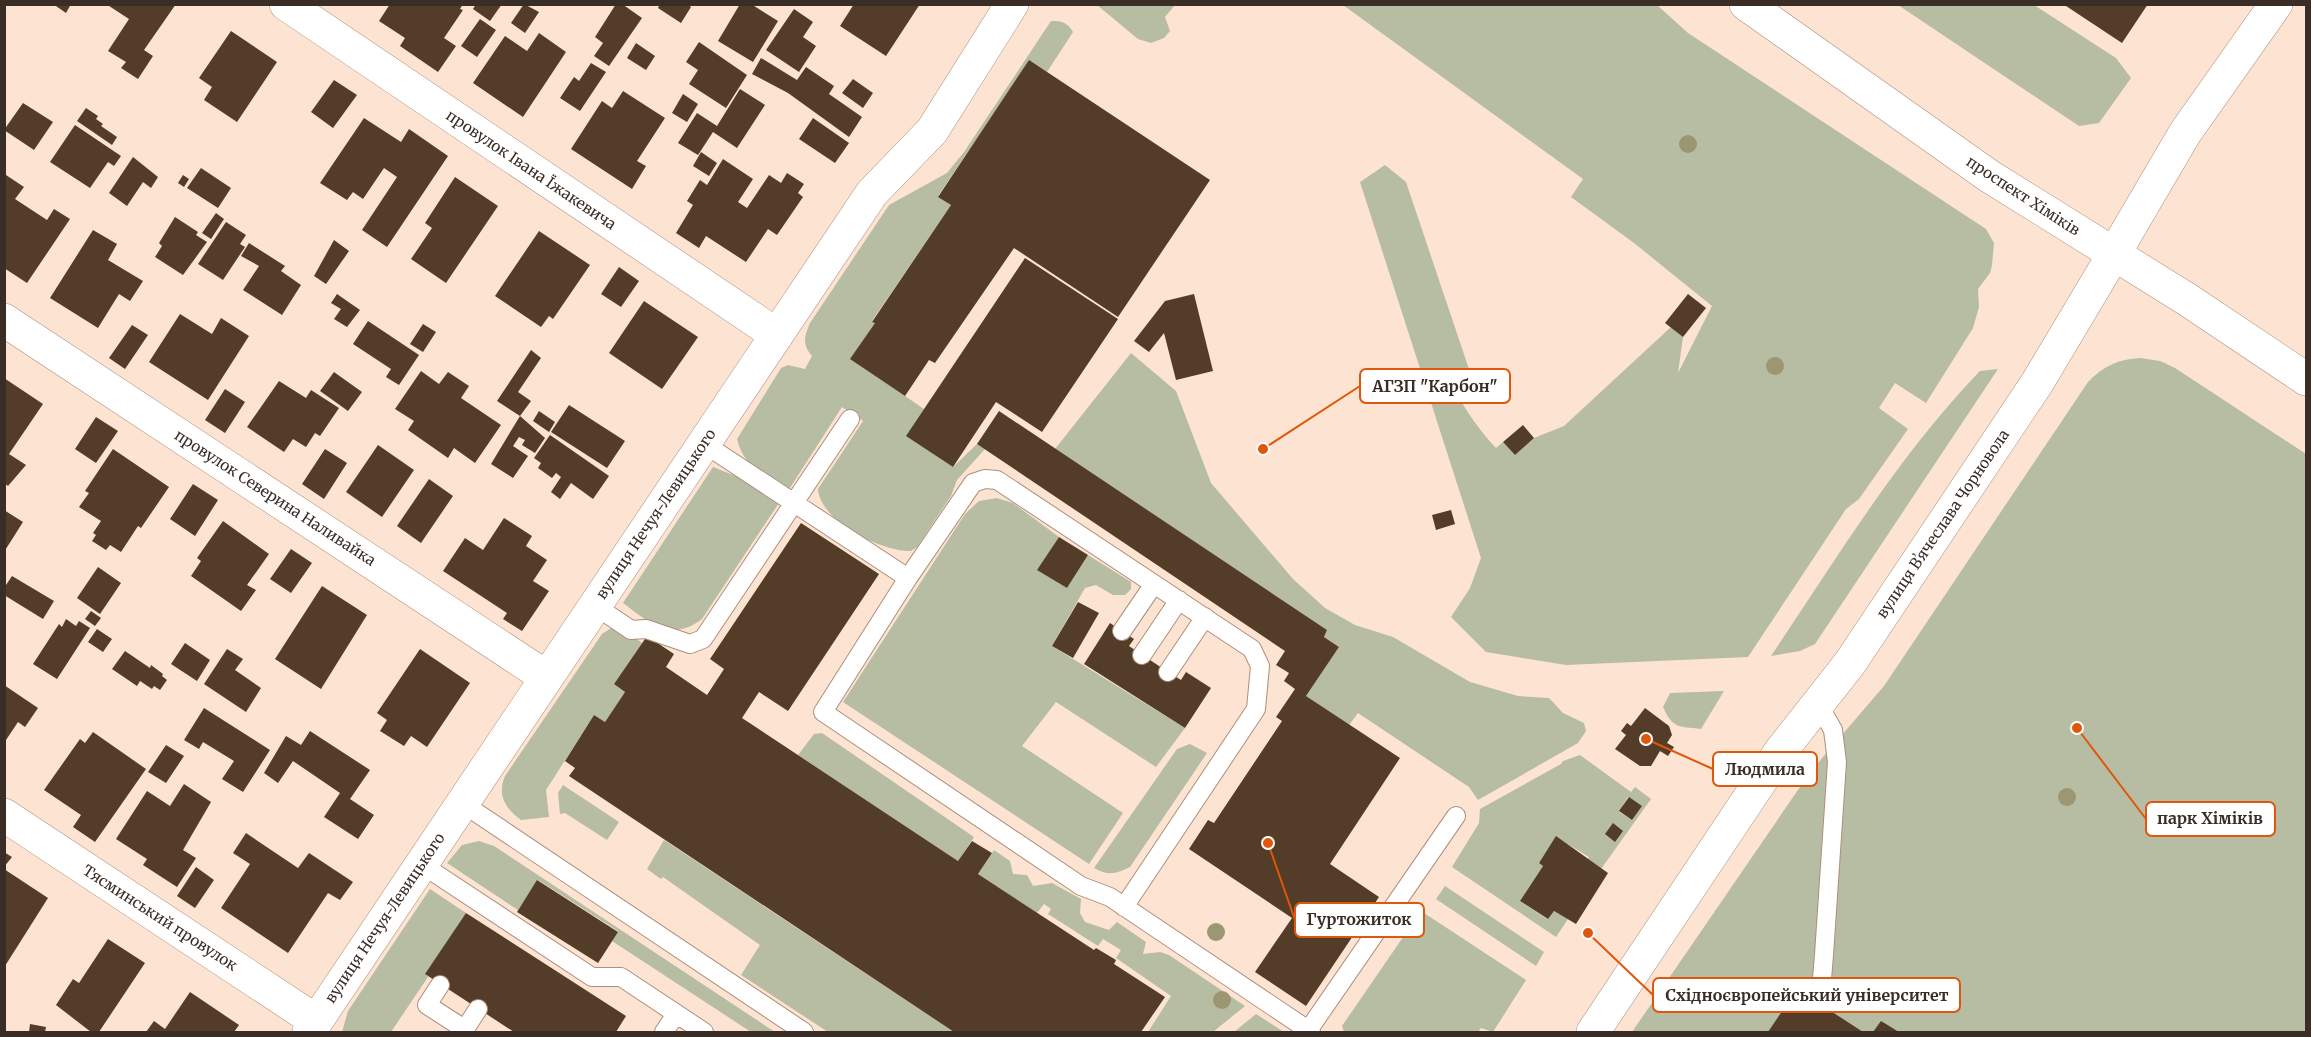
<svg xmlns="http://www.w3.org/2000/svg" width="2311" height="1037" viewBox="0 0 2311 1037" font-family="Merriweather,serif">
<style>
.green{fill:#b6bda3;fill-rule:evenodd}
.building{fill:#543d28}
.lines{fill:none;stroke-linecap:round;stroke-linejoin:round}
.service-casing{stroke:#ad8f7b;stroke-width:20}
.minor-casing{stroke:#ad8f7b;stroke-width:34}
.secondary-casing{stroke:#ad8f7b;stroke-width:34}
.primary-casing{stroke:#ad8f7b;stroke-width:34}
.service{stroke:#fff;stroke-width:18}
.minor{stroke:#fff;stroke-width:33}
.secondary{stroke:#fff;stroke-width:33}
.primary{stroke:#fff;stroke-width:33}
.tree{fill:#9d9771}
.labels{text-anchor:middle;stroke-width:6;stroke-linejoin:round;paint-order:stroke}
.street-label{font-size:15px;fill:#392d25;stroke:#fff}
.leader{fill:none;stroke:#df570d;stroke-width:2}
.callout-dot{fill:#df570d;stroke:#fff;stroke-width:2}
.callout{fill:#fff;stroke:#df570d;stroke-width:2}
.callout-label{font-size:16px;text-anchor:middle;font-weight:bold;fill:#392d25}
</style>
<rect width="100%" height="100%" fill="#fde3d1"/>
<path class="green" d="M1097,5H1175L1165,17L1170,31L1164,38L1151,43L1138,39Z
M1343,5H1657L1688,33L1986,229L1994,243L1992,265L1990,273L1978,289L1979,307L1973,328L1926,403L1895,383L1879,408L1908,429L1859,499L1846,509L1748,657L1566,665L1486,652L1451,617L1470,588L1481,558L1360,182L1385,165L1406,182L1473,381L1455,391C1467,412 1479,430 1496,448L1503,442L1515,455L1534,438L1564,426L1671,327L1683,337L1678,373L1712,306L1634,243L1571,197L1583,179Z
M1898,5H2034L2116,58L2131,78L2099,123L2079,126Z
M1051,21C1062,21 1067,22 1073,32L1047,72L1029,61L938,196L951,205L872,321L875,323L851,359L924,409L907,436L953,467L977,444L985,449L957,480L951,496L917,547L911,551C882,552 820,521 818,489L863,421L842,407L788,491C765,475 744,468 737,439L781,368L788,365L805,369L812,356C802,344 804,337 810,323L889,205L947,173L964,152Z
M1131,353L1176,391L1211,483L1293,579L1325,608L1355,625L1393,637L1470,682L1518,696L1549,698L1563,713L1584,723L1586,731L1578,743L1478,800L1469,787L1358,713L1349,725L1306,696L1339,647L1324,637L1327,630L1055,449Z
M2140,358L2160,361L2175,368L2306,454V1032H1632L1811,771L1884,686L2088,382C2103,366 2119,359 2140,358Z
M1998,369L1815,644L1800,651L1771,656C1837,558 1898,456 1980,371Z
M713,467L738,477L779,503L702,619C670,643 650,623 623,603Z
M997,498L1013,503L1059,537L1038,569L1067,588L1088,555L1131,582V589L1125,595H1113L1096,585L1085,588L1052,646L1185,728L1156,767L1056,702L1022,746L1123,813L1089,864L843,702L965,514L979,501Z
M617,624L642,643L614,684L625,692L605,722L594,715L546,790L549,817L521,820C505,808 497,795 505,776L602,634Z
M1724,691L1701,729C1678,726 1673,729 1663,707L1670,693Z
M822,733L974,837L958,861L798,755L814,734Z
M1190,744L1207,753L1130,867C1116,874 1108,876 1094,868L1177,749Z
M1580,755L1631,792L1635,787L1651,799L1601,869L1587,860L1589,857L1556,837L1539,863L1543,866L1520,901L1547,919L1554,911L1568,919L1556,937L1452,867L1479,823L1480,809L1561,764L1563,761ZM1628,797L1641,806L1632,820L1619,812Z
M563,785L619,822L607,840L565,813L560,814L558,793Z
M664,840L954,1032H828L741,975L760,945L663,877L661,879L647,869Z
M479,841L494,846L775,1032H751L612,941L618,931L538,880L518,910L447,863L462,845Z
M994,850L1010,861L1013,874L1027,875L1033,886L1052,883L1081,899L1080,913L1085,922L1109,930L1117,922L1146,942L1143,954L1160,952L1169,955L1245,1006L1213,1032H1148L1171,996L1116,958L1121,950L1103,939L1098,946L1048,914L1051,909L1044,904L1037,913L978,874Z
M1445,886L1544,952L1536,966L1436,899Z
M430,889L466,913L426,974L428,977L391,1032H342L348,1011Z
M1421,911L1526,980L1493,1032L1481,1028L1478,1032H1344L1342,1026Z
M1256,1014L1284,1032H1234Z"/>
<path class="building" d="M53,4H71L66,13Z
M106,4H176L144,50L153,56L138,79L121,68L126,62L108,51L129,19Z
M390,4H463L460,9L463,10L444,38L456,46L438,72L400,46L405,38L379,21Z
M476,4H502L490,21L473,9Z
M524,4L539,12L525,33L511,23Z
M616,4H622L642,18L609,66L594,56L603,43L595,37Z
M660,4H687L691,7L681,23L658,8Z
M740,4H751L778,21L753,62L718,41Z
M854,4H920L886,56L840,26Z
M2063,4H2148L2122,43Z
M794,9L813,22L803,37L816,46L799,72L766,50Z
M480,19L496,30L477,57L461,46Z
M231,31L277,62L237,122L204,100L212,87L199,78Z
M539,33L566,52L523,117L473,83L505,36L527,51Z
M699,42L747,75L726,108L689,84L698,70L686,62Z
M636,43L655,56L646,70L627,58Z
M761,58L797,80L806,67L834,86L829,94L862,117L849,137L788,93L752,74Z
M1029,60L1210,180L1118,317L1014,248L935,363L929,360L905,396L850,359L875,323L872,322L951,205L938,197Z
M591,63L606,72L580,111L560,98L574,77L579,81Z
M853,79L873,93L863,108L842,93Z
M334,80L357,95L333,128L311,112Z
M740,89L765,105L737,148L713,132L698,155L678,143L697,113L717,126Z
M623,91L665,118L637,161L646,166L632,189L571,149L602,101L612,108Z
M683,94L698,104L687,122L672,113Z
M23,103L53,122L34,150L4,130Z
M86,108L98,116L96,119L103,124L101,126L117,137L112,145L77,121Z
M364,118L401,142L409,129L448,156L387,247L362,230L397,177L384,168L363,199L353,192L347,200L320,183Z
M813,118L849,143L835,163L799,139Z
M75,125L121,156L114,166L108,162L90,188L50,162Z
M701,152L717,163L709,176L693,166Z
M133,157L158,177L151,188L143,182L127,206L109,193Z
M723,159L753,179L738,202L747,208L769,175L781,183L787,173L804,184L798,193L803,197L777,235L768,229L746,262L706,236L699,248L676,233L693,205L687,201L700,180L707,185Z
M201,168L231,188L218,208L187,188Z
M6,175L24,187L15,199L47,220L54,209L70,219L27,283L4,268Z
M183,175L189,179L184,187L178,183Z
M455,177L498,206L446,283L411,259L432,228L425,223Z
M216,213L224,219L211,239L202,233Z
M175,217L198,232L196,235L207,242L183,275L155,257L162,246L159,243Z
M226,222L246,235L240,244L245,247L223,280L198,264Z
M93,230L117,244L108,260L143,281L130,301L119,294L98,328L50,298Z
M539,231L590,265L553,319L549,316L541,327L495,296Z
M334,240L349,251L326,284L314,276Z
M249,243L285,266L281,271L301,285L282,315L243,290L259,266L241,256Z
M1025,258L1118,319L1042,432L996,402L953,467L906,436Z
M619,267L639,281L621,307L601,294Z
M337,294L360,310L347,327L334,319L341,309L331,303Z
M1194,294L1213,371L1176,380L1164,333L1149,352L1134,341L1165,301Z
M1688,294L1706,308L1683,337L1665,323Z
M644,301L698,337L662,389L609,353Z
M180,314L212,334L221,318L249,336L208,400L149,362Z
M368,321L419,355L399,385L386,377L391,369L353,344Z
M423,324L436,332L423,352L410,344Z
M132,325L148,335L125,369L109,358Z
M531,350L541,358L518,392L531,401L520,416L497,401Z
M421,371L439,384L448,372L469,386L461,398L501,425L475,463L454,448L448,458L408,430L414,421L395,409Z
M334,372L362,392L348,411L320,391Z
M4,378L43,404L9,454L26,465L8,486L4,483Z
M279,381L306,398L311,390L339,408L320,436L315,433L306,447L293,439L284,452L247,427Z
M225,389L245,402L225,433L205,420Z
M569,405L625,441L607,468L551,432Z
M539,411L555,422L549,432L533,421Z
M999,411L1327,630L1324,637L1339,647L1306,696L1400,758L1330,864L1379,897L1306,1006L1255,972L1292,918L1189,849L1208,820L1214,823L1282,721L1276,717L1295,689L1284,681L1289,673L1276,665L1285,651L977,444Z
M520,416L545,438L535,453L522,445L525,440L519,437L513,446L528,456L513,478L491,464Z
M96,417L118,431L96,463L75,449Z
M1523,425L1534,438L1515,455L1503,442Z
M550,435L609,476L593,499L571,483L560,499L551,492L561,477L556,473L552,478L538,468L541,463L534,458Z
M378,445L414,470L382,517L346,492Z
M113,449L169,487L141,528L138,526L121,552L110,545L106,550L92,541L96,535L93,533L101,521L79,507L89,493L85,491Z
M325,449L347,463L324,499L302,484Z
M429,479L453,496L421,543L397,526Z
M193,484L218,500L195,536L170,519Z
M4,510L23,522L4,552Z
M1451,510L1455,524L1436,530L1432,515Z
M504,518L532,536L526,546L547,560L533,581L549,591L522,631L503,619L507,613L443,571L465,538L483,550Z
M223,521L269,554L247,585L256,590L241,611L191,576L201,561L197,558Z
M801,523L879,574L788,711L759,692L742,718L958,861L972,841L992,853L978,874L1094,950L1096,948L1116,960L1114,964L1165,997L1141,1032H954L569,776L575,768L565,761L594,715L605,722L625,692L614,684L647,636L674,654L666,667L707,695L724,669L710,659Z
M1059,537L1088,555L1067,588L1037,570Z
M291,549L312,563L291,593L270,579Z
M98,567L121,583L100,614L77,598Z
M12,576L54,601L43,619L4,595V588Z
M322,586L367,615L321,689L275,659Z
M1078,602L1099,613L1073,658L1052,646Z
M91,611L101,618L95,626L85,619Z
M66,619L76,626L79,621L90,628L57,679L33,664L59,624L62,627Z
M1110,623L1134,639L1129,646L1168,672L1181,680L1186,672L1211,688L1185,728L1084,664Z
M97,629L112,639L103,652L88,642Z
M185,643L210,660L197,681L171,664Z
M227,649L243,659L235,670L261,688L246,712L204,684Z
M420,649L470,683L427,747L411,736L404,746L380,731L387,720L377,713Z
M125,651L150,668L151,665L163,674L162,676L167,680L160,690L154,686L152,689L140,681L137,686L112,669Z
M4,685L38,708L25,727L18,722L4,743Z
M204,708L270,750L243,792L222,779L234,761L203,742L199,749L184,740Z
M1645,708L1669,726L1672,735L1667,743L1674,747L1668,756L1660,751L1651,766H1640L1615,749L1626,735L1621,731L1627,723L1631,726Z
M310,731L370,770L350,799L374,815L358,839L324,817L340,793L293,761L278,783L264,773L286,736L301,745Z
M93,732L146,769L95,842L73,827L81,815L44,790L80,739L85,743Z
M166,745L184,756L166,783L148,772Z
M184,784L211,802L183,850L196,858L177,887L143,865L147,859L116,839L147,791L170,806Z
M1629,797L1642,806L1632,820L1619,811Z
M1613,823L1623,831L1615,842L1605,834Z
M246,833L298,868L309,853L353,882L340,900L328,893L288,953L221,908L250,864L233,853Z
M1556,836L1608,873L1576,924L1554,911L1548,919L1520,901L1543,866L1539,863Z
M4,852L12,857L4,867Z
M196,867L214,880L195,908L177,896Z
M4,869L48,898L5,966L4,962Z
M537,880L618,932L598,963L517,912Z
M466,913L626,1016L616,1032H514L425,974Z
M108,939L145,963L99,1032H91L56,1005L73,979L79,983Z
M1797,989L1863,1032H1768Z
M190,992L239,1025L234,1032H146L154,1021L165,1029Z
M1881,1021L1899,1032H1873Z
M30,1024L46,1027L45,1032H29Z"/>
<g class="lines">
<g class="service-casing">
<path id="service" d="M703,443L908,578L823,712L1081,886L1110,897L1311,1032
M908,578L973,483L985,479L997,480L1252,649L1260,666L1256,709L1124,907
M594,605L631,630L646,629L690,644L703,639L850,419
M1122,631L1154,584
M1142,655L1179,600
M1168,672L1205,617
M462,803L804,1032
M421,864L592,977H621L704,1032
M440,985L427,1005L458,1025
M1815,1001L1822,979L1824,955L1837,762L1833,730L1818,704
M465,1029L478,1009
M664,1032L676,1014
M1307,1032L1456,816"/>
</g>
<g class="minor-casing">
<path id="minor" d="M286,4L777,335
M2114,254L2185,133L2276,4
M4,320L546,677
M4,815L316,1021
M309,1032L872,193L932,131L1012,4"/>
</g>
<g class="secondary-casing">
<path id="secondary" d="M1593,1032L1780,752L1850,663L2037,383L2114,254"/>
</g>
<g class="primary-casing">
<path id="primary" d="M1746,4L1989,176L2188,300L2306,379"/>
</g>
<use href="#service" class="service"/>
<use href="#minor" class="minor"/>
<use href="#secondary" class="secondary"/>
<use href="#primary" class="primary"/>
</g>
<g class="tree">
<circle cx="1688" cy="144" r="9"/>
<circle cx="1775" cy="366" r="9"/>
<circle cx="2067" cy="797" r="9"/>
<circle cx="1216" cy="932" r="9"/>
<circle cx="1222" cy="1000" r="9"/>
</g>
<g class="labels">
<g class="street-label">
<text transform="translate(531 170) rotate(34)" y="5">провулок Івана Їжакевича</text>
<text transform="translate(2023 196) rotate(33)" y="5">проспект Хіміків</text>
<text transform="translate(275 498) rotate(33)" y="5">провулок Северина Наливайка</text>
<text transform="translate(656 514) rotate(-56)" y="5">вулиця Нечуя-Левицького</text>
<text transform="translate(1943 524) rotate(-56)" y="5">вулиця Вʼячеслава Чорновола</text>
<text transform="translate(160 918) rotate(33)" y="5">Тясминський провулок</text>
<text transform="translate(385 918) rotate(-56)" y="5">вулиця Нечуя-Левицького</text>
</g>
</g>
<path class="leader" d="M1263 449L1360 386M1646 739L1713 769M2077 728L2146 819M1268 843L1295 920M1588 933L1653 995"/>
<g class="callout-dot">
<circle cx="1263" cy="449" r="6"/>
<circle cx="1646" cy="739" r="6"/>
<circle cx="2077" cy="728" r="6"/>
<circle cx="1268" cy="843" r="6"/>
<circle cx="1588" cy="933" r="6"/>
</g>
<g class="callout">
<rect x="1360" y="369" width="150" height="34" rx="6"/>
<rect x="1713" y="752" width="104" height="34" rx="6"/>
<rect x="2146" y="802" width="129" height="34" rx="6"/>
<rect x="1295" y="903" width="129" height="34" rx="6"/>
<rect x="1653" y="978" width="307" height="34" rx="6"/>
</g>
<g class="callout-label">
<text x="1435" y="392">АГЗП "Карбон"</text>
<text x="1765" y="775">Людмила</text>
<text x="2210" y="824">парк Хіміків</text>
<text x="1359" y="925">Гуртожиток</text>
<text x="1807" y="1001">Східноєвропейський університет</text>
</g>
<rect width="2311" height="1037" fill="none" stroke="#392d25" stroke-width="12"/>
</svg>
